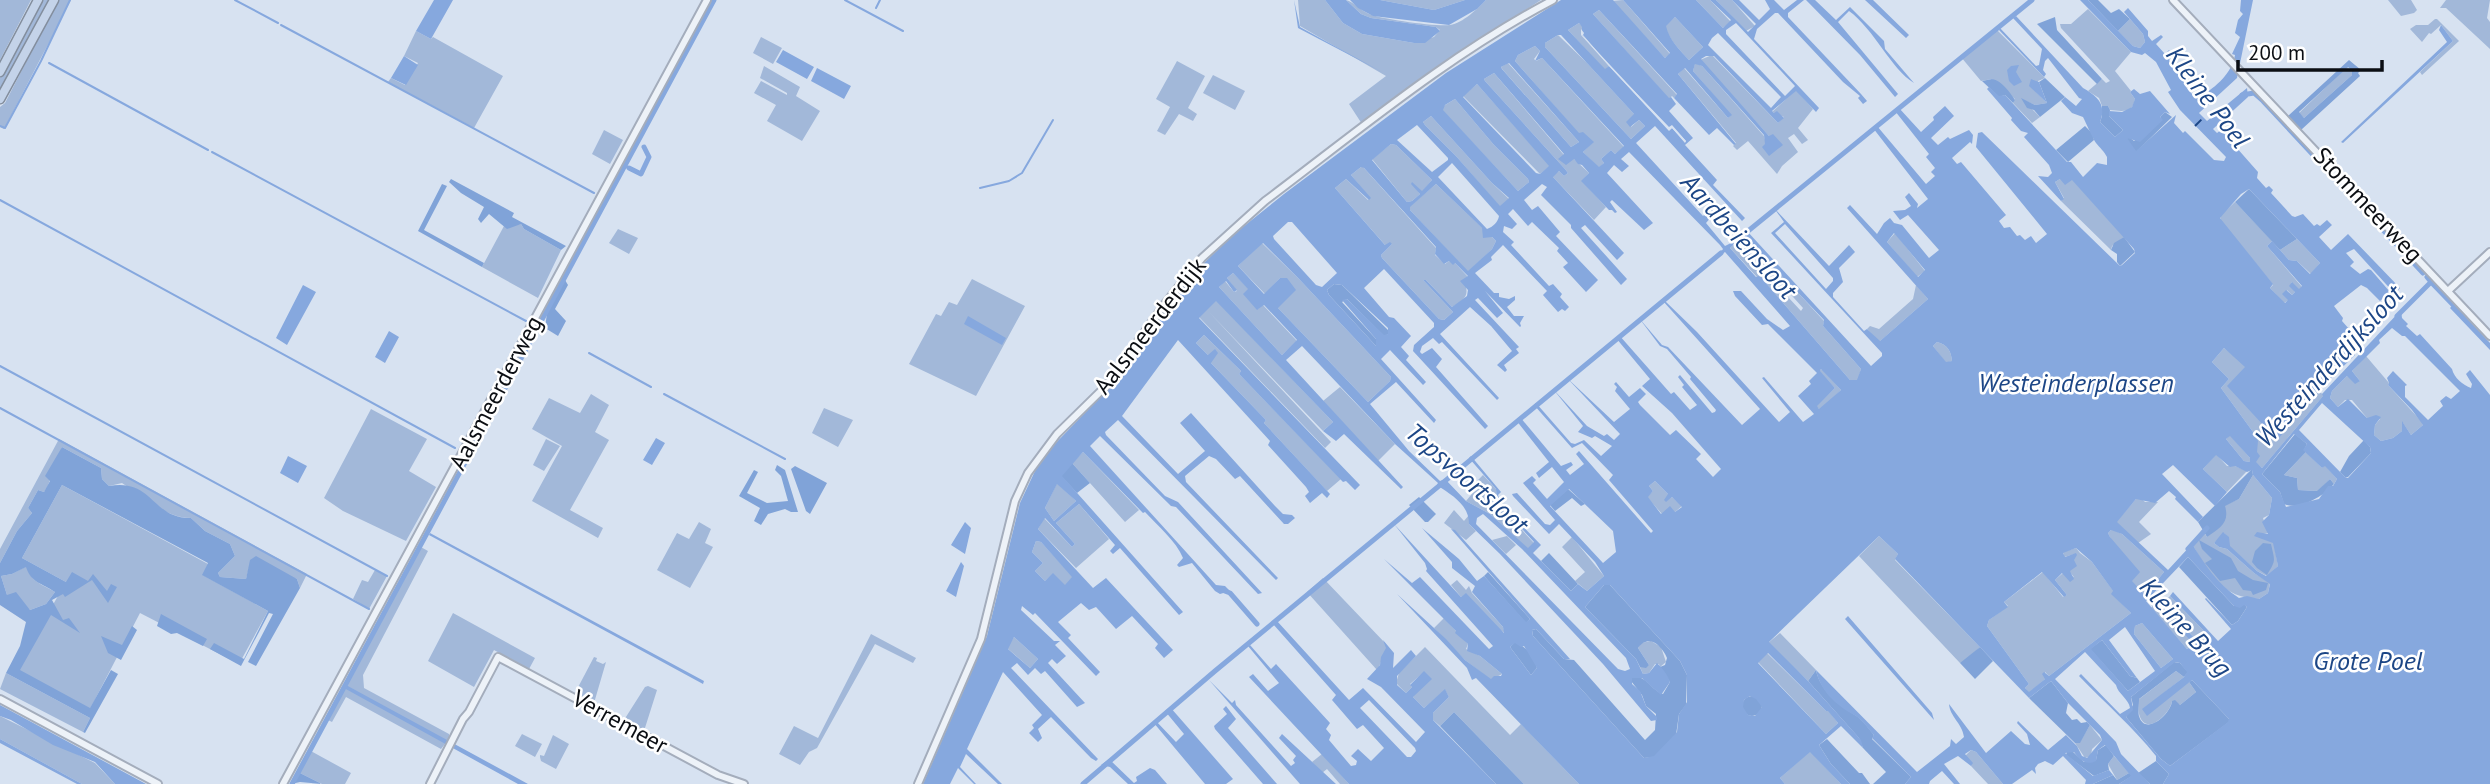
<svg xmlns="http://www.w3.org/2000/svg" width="2490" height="784" viewBox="0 0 2490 784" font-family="'PT Sans',sans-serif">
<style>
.green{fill:#a2b8d9}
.forest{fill:#80a3d8;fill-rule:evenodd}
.water{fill:#86a8de;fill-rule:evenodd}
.pier{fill:#d7e2f1}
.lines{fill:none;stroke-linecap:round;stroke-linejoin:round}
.stream{stroke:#86a8de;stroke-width:2}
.canal{stroke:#86a8de;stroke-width:5}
.ferry{stroke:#1c4686;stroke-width:2;stroke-dasharray:9 7;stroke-linecap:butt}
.secondary-casing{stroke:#a4adbc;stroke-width:10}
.highway-casing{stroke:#838e9e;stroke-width:11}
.secondary{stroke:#edf2f8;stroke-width:6}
.highway{stroke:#c4d3e9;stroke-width:8}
.labels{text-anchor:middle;stroke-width:5;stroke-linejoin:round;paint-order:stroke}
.street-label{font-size:24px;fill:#0b0e13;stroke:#fff}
.water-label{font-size:26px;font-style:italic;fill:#1c4686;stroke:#fff}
</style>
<rect width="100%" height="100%" fill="#d7e2f1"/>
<path class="green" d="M0,0H31L0,60Z
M41,0H51L0,94V78Z
M58,0H71L4,129L0,127V107L5,103Z
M1298,0H1325L1343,23L1362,34L1414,43L1434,37L1440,30L1436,27L1371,18L1361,14L1346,0C1354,2 1360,10 1369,14C1381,19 1437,27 1450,25C1463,23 1477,9 1486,0H1541L1463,50L1362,124L1349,104L1386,76L1300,26Z
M1380,0H1465L1434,10Z
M1623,0L1670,54L1665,58L1612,1Z
M1696,0H1710L1731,22L1723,28Z
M1716,0H1732L1755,26L1746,31Z
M2388,0H2411L2417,10L2414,13L2401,16Z
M2446,0H2490L2487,18L2490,22V49L2446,8H2440Z
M2088,9L2131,52L2115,71L2131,91L2130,92L2135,99C2133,114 2121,111 2110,110L2108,106H2102L2099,98L2088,91L2102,79L2106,83L2110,81L2061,28L2060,24H2071Z
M1599,10L1677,95L1674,98L1672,96L1669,99L1593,14Z
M1675,17L1703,47L1689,60C1680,50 1669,40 1665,26Z
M2130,19L2143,34L2145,42L2140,48L2133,46L2118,31Z
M2435,19H2437L2459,41L2422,75L2420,72L2453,41L2441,25L2431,34L2429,33L2422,42L2410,29L2416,25H2428Z
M1579,23L1583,27L1581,35L1609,66L1605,70L1568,30Z
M1996,29L2045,78L2038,81L2036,92L2047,103L2035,105L2023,100L2040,117L2032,123L2013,103L2015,99L1992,79L1981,81L1961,57Z
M416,31L431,39L433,37L503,76L474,128L388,82L391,78L405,85L418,63L404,56Z
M1558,35L1586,62L1635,115L1631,127L1639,120L1645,126L1631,139L1545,47V43Z
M761,37L782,48L773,64L753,53Z
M1535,46L1540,51L1534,59L1536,61L1542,58L1624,147L1615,154L1611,150L1601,159L1604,163L1599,168L1583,152L1593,142L1579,134L1515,61L1518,55Z
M1712,55L1778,123L1784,117L1772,112L1796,90L1813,109L1798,128L1808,140L1802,144L1794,134L1788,138L1798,152L1782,166L1777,174L1748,141L1737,150L1733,146L1736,143L1678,74L1684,68L1728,118L1731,115L1693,71L1695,63L1702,66L1764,136L1769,155V136L1700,60Z
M1177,61L1205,76L1188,108L1197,114L1193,121L1179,114L1165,135L1157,131L1170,107L1156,99Z
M1508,63L1579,142L1571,147L1503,70L1501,67Z
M764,66L800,87L796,96L820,111L802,141L767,121L776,105L754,93L761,81L787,95V93L760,78Z
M2347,67L2352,71V75L2304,118L2299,113Z
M1494,73L1564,155L1560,159H1574L1589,173L1582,181L1606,207L1594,220L1552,176L1559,171L1564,176L1568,173L1565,169L1485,81L1484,79Z
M1213,75L1245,91L1235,110L1203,93Z
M1477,84L1550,166L1540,174L1463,96Z
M1455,99L1494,145L1528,179L1529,182L1518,191L1442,110V107Z
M1431,116L1492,183L1509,199L1500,207L1456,156L1425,125L1423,122Z
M604,130L623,140L610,164L592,154Z
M1391,144L1396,145L1432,180L1422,192L1412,183L1420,194L1412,201L1407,202L1372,159Z
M1361,167H1363L1436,248L1435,255L1445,264L1449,261L1455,263L1468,277L1464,281C1470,295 1465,300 1452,307L1426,280H1423L1453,312L1444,320L1439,319L1382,258L1381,255L1392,244L1386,246L1335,188L1346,179L1368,200L1370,198L1351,175Z
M2060,179H2072L2124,237L2112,246L2111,250L2061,201L2064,198L2055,182Z
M1436,184L1496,241L1492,249L1468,272L1410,210L1409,207Z
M2235,202L2272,241L2267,246L2302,287L2299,290L2291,282L2295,292L2292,295L2287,290L2289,300L2284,303L2270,288L2273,285L2271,282L2221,221L2220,216Z
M521,224L524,229L561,250L538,298L482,267L504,226Z
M618,229L638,238L629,254L609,243Z
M1895,233L1925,271L1917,277L1887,242Z
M1741,238L1750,249L1751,257L1801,311L1803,308L1756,256L1754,245L1824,321L1823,326L1861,369L1858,380H1850L1764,281L1765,276L1762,279L1757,277L1730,248Z
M2297,239L2320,263L2311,274L2297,261L2289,260L2280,250Z
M1262,243L1299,279L1391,377L1390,381L1368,402L1277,307L1280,278L1265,294L1238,266Z
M1233,273L1249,289L1258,309L1263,305L1297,341L1282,355L1219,287L1225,281L1234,292L1237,291L1227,278Z
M972,279L1025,306L976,396L909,364L936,314L941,316L949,302L957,305Z
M1916,285L1928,299L1879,342L1867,329L1870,326L1879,329L1913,299Z
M1216,300L1333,422L1323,431L1209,312L1331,442L1325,448L1199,317Z
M1204,335L1241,371L1239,374L1341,479L1327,491L1264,423L1266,420L1211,363L1208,355L1196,343Z
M1937,342C1948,345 1951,351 1952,361L1946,363L1933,346Z
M2224,348L2299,408L2292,402L2309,385L2324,395L2262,468L2255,462L2256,436L2221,388L2229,379L2212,362Z
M2366,356L2389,383L2388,385L2422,422L2423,425L2411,435L2403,423L2402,431L2393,438L2381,441L2374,435L2375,425L2380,419L2367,418L2352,400H2345L2338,407L2330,398L2332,391L2347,376L2360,381L2352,371Z
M1822,369L1841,390L1820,410L1816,406L1835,388L1819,371Z
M1340,387L1395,444L1378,461L1323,401Z
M591,394L609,405L595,432L609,440L570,510L603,528L598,538L532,501L562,446L532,429L549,398L580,413Z
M824,408L853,420L838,447L812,433Z
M371,409L427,439L409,471L436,487L406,541L343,511L324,498Z
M2230,435L2250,458V462L2244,461L2226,439Z
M59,439L307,574L300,588L297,579L250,564L246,579L220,577L218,573L235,556L230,544L205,531L191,518C166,518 143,497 122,483L109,486L102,479L101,468L62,447L47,488L44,492L38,490L28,508L32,513L17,531L0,563V549Z
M546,439L560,446L544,471L533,465Z
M1083,452L1139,510L1125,522L1072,463Z
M2306,452L2322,468L2325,465L2337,479L2334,484L2330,479L2318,491L2298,490L2297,478L2284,475Z
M2216,454L2227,466H2235L2247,471L2227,492L2203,469Z
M1483,475L1496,489L1497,503L1534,543L1528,549L1490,514L1466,501L1476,489L1473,485Z
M2253,475L2272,498L2269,515L2263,518L2268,533L2263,534L2274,543L2278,566L2267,576L2257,571L2229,546L2228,537L2224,533L2214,543L2219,547L2227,549L2254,573L2270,583L2268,593L2259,599C2222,598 2210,574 2192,544L2202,530L2207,537L2225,505L2239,499Z
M1655,481L1669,495L1666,501L1672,497L1682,506L1675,512L1662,514L1647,497L1653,491L1649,486Z
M1057,483L1076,501L1054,521L1045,508Z
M62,485L208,564L203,575L268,611L239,664L140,613L90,709L16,669L66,582L22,558Z
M2141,498L2145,502H2158L2139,522L2151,534L2138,543L2116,522L2136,499Z
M1079,504L1109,539L1076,568L1038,529L1044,518L1072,547L1075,544L1056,523Z
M1454,510L1464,521L1469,515V524L1476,531L1466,540L1444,523Z
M699,522L711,529L705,543L713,547L690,588L657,570L677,533L689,539Z
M2112,529L2122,534L2164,572L2145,595L2131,581L2108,533Z
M1507,536L1516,545L1506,554L1492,540Z
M1879,536L1898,554L1895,560L1980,647L1964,662L1960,663L1859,556Z
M1572,537L1604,576L1587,591L1575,581L1585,572L1562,547Z
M1036,541L1041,542L1073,577L1081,603L1053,574L1045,581L1035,571L1043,563L1032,552Z
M419,546L428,551L363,675L364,688L449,734V739L441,749L346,697L332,722L326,719Z
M2076,548L2080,553L2092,562L2114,592L2112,594L2131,613L2049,676L2045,672V679L2029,693L2025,688L2029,684L1987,626L1989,620L2008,606L2004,602L2043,572L2063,597L2067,595L2055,580L2063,573L2074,577L2069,571L2075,554L2064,557L2063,552Z
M27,566C30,582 42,584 55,592L46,604L30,610L7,595L1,576L12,574Z
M375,570L387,576L369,609L353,599L362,580L368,582Z
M1323,578L1386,644V650C1381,657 1382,663 1377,670L1307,592Z
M1457,580L1466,590L1469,586L1472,593L1503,627L1505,633L1497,628L1466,594L1461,597L1451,585Z
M2170,596L2204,631L2209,642L2203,647L2178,621L2176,623L2194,645L2187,649L2151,608L2159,599L2163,603Z
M453,613L535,658L529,669L494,650L474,687L428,661Z
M1444,618L1468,644L1466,649L1480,656L1502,674L1491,680L1465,660L1434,628Z
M2142,623L2173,659L2161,668L2134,634L2135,626Z
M1780,633L1816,670L1808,681L1768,643Z
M871,634L916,658L913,663L875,644L817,748L809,752L800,765L779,754L794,726L818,738Z
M1014,637L1038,659L1030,668L1007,648Z
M1651,641L1661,647L1666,662L1660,667L1659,664H1655L1649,673L1643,674L1640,667L1649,665L1638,648L1641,643Z
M1425,647L1510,735L1521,724L1579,784H1524L1454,712L1440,726L1433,720V713L1449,697L1445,690L1424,708L1413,697L1424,672L1410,684L1412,687L1406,693L1396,683L1399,673Z
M1767,653L1826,711L1828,710L1838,723L1826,734L1758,662Z
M594,657L597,658L596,661L603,664L606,662L594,703L575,693Z
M2176,671L2184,677L2165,692L2189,682L2196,692L2180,705L2172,701C2171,712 2148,736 2140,717C2138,713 2139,705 2138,700Z
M6,673L90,718L83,732L0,689Z
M648,686L657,690L644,731L624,720L645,687Z
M0,716L95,763L115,784H82L0,739Z
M2090,725L2102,740L2092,749L2091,756L2085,758L2075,743L2080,742Z
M522,734L542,744L535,757L515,746Z
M553,735L569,744L556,769L541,761L540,757V755L544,756Z
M309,750L351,773L345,784H322L298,772Z
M1971,750L1976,752L2003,784H1988L1971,766L1972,763L1965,756Z
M1810,751L1841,784H1785L1780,778Z
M1322,754L1349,784H1340L1327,769L1322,773L1312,762Z
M2114,756L2129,773L2117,780L2108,764Z"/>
<path class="forest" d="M2088,0H2098L2111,13L2119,9L2130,19L2118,31Z
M2055,17L2057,30L2102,79L2097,84L2037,24Z
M2349,60L2361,70L2358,73L2360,76L2301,130L2288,116ZM2348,67L2352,71V75L2304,118L2299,112Z
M2045,78L2065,97L2040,117L2034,110L2027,108L2021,98L2035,105L2047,103L2039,82Z
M1992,79C2002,81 2009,91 2015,100L2013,103L2005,95L1999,97L1982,81Z
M2102,106H2108L2110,110L2109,116L2123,130L2115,137L2100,122L2102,116Z
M2165,112L2172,117L2136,152L2126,139L2129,137L2134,141L2162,120L2160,117Z
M2085,126L2092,133L2094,140L2068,162L2056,150Z
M451,179L514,213L512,217L566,246L561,250L524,229L521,224L507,229L489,214L481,223L478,219L484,207L461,193L449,182Z
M442,184L447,186L424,230L484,263L482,267L418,231Z
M2249,189L2297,239L2280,250L2235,202Z
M2124,237L2135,252L2120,266L2117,262V254L2111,250L2114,243Z
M565,280L568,285L555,309L566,321L558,336L545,328L547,313Z
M1334,284L1342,285L1388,330L1389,334L1384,336L1347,299L1342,302L1376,339V346L1329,295L1327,290Z
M2295,434L2307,444L2304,450L2306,452L2284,475L2297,478L2298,490L2317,491L2330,479L2334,484C2324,496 2299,511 2284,504L2280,492L2262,474Z
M2364,440L2370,447L2371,453L2348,477H2345L2340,472L2349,456Z
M62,447L101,468L102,479L109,486C153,478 152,519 191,518L205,531L230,544L235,556L218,573L220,577L246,579L250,560L256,556L297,579L300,588L256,666L248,662L273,614L269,613L241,666L210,649L214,643L244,659L268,611L202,575L208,563L62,485L22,558L66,582L72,572L88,581L93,574L107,591L111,584L117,587L108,603L92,580L65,597L63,594L52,600L63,620L69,618L80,633L51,615L20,670L90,708L111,670L118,674L85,733L83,732L90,718L6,673L20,646L26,622L0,605V563L17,531L32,513L28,508L38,490L44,492L50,481L45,476ZM26,567C31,583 42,583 55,592L46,604L30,610L16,592L7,595L1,576L12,574Z
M1072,463L1090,483L1077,493L1061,476Z
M777,465L785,470L798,512H791L785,509L768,514L761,525L754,521L760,508L739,496L754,470L758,472L747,493L767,503L788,501L781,476L775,470Z
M795,466L827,483L810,514L806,511L791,469Z
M2252,469L2253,475L2239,499L2225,506C2230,523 2220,528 2207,537L2198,522Z
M1568,489L1585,504L1581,506L1572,498L1555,511L1550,505Z
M1419,497L1436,514L1428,522H1425L1409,505Z
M2199,540L2231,558L2238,571L2253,580L2268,583L2266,590L2253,595L2251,591L2243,590L2235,578L2220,581L2205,563L2212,559L2202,549Z
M2263,543L2271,544C2275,562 2276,560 2267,575L2257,568L2252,562L2255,551Z
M1549,553L1578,584L1571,591L1541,561Z
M2188,557L2234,606L2244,604L2247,607L2238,621L2232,625L2179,567Z
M1488,572L1530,619L1526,623L1484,576Z
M1609,584L1680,661L1687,675L1686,705L1679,714L1676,735L1654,757L1644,758L1533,636L1532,630L1536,629L1564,659L1574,660L1645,740L1655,730L1656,714L1646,706L1642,695L1631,681L1632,677C1646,674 1651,690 1663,694L1670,682L1660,667L1665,665L1667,658C1661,644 1648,634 1638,648L1649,665L1646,668L1640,667L1636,659L1585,607L1604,585Z
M161,614L207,639L203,646L177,633L171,634L157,626Z
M132,626L137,630L121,660L108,653L101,636L122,645Z
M2102,640L2130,676L2137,678L2140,682L2128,691L2090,649Z
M1515,642C1526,646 1534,657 1537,668L1531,675L1510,647Z
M1980,647L1993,661L1975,679L1960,663Z
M2174,662L2180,663L2188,672L2184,677L2176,671L2139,699C2139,703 2138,713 2139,716C2145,737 2171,714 2172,701L2175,700L2180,705L2196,692L2189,682L2192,680L2229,719V722L2170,766L2161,759L2126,717L2133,705L2131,697Z
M1816,670C1820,690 1838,705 1855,715C1862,719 1869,729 1874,735L1872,739L1911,777L1905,784H1873L1886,772L1863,748L1859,738L1808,681Z
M2051,681L2068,703L2066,713L2072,720L2077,719L2081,723L2087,722L2090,725L2080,743H2075L2029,698Z
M1742 706a10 10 0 1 1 20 0a10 10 0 1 1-20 0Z
M1454,712L1524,784H1496L1440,726Z
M1827,739L1859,773H1862L1870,784H1850L1831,764L1819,745Z
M2106,745L2114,756L2108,764L2109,770L2094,776L2066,755L2067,752L2072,751L2084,762L2096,760L2098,750Z
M2156,761L2169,774L2163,784H2150L2138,773Z
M298,772L322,784L300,782L291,784Z
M2129,773L2132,776L2119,784H2093L2113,775L2117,780Z"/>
<path class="water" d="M434,0H453L431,39L416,31Z
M1294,0L1300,27L1382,72L1298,28Z
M1325,0H1346L1361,14L1371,18L1436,27L1440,31L1425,43H1414L1362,34L1343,23Z
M1350,0H1380L1434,10L1465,0H1486L1477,9L1449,25L1373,16L1358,8Z
M1561,0H1613L1665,58L1670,53L1623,0H1696L1723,28L1731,20L1710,0H1716L1748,32L1756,24L1732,0H1739L1759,20L1770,9L1765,0H1774L1784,10L1797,0H1804L1788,13V17L1861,94L1867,101L1863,104L1858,98L1860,96L1843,82L1778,13H1775L1757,29L1754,39L1819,108L1816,112L1796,91L1772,111L1774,113L1777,111L1784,118L1778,123L1714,56H1706L1701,59L1769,136L1773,134L1783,145L1769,156L1762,147L1765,144L1764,135L1702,66L1695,64L1693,71L1732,115L1728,118L1685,68L1678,74L1736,144L1734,145L1717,128L1709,135L1674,98L1677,94L1599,10L1593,14L1669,98L1671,97L1676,104L1669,111L1693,138L1685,145L1717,180L1713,185L1745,218L1742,221L1655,126L1636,143L1703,216L1711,209L1713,210L1712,216L1706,223L1725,246L1741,238L1730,248L1756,277L1759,276L1762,278L1765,276L1768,278L1765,282L1850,380H1857L1861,369L1823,326L1824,320L1743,235L1747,231L1871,366L1882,356V353L1771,233L1784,222L1774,208L1829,266L1849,245L1855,252L1839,268L1843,282L1833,293V297L1864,331L1867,329L1880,341L1928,299L1847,208L1850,205L1877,234L1884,223L1890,218L1894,223L1902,225L1929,258L1939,250L1908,215L1900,220L1893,211L1905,210L1911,206L1905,197L1909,193L1918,204L1917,208L1928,199L1873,128L1877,126L1926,184L1935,176L1931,172L1935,168L1926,157L1929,154L1895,111L1899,108L1921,132L1934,120L1933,117L1945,106L1954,116L1931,138L1938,145L1948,137L1950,139L1969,130L1973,135L1972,144L1970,142L1952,158L1957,164L1961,162L2006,215L1999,221L2004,228L2010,227L2017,236L2020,235L2025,240L2031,236L2036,243L2047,234L1976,147L1978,133L1982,132L2120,266L2122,265L2135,253L2134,249L2072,180L2065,185L2060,179L2055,182L2064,199L2061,201L2038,176L2048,177L2052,173L2049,165L2024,137L2028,133L2021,131L2011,120L2012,118L1987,89L1989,87L1999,96L2005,95L2067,162H2071L2083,177L2097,163L2107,165V157C2104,151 2100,148 2096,143C2092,137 2086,123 2083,117L2072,113L2061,101L2065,97L2076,106L2082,99L2079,98L2048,58L2045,61L2043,70L2046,74L2044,77L1999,30L2000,28L2036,66L2039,65L2042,49L2013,18L2016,16L2083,88C2097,96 2107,104 2100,122L2115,137L2123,130L2109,116V111L2122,112L2132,107L2135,99L2130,92L2134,89L2140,94L2150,91L2170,114L2165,112L2160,117L2163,120L2140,142L2127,138L2136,151L2176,115L2174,123L2183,133L2185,131L2214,160L2224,161L2226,157L2180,110L2168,92L2171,90L2156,62L2145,53L2142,55L2131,52L2080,0H2088L2133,46L2140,48L2145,42L2143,34L2124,12L2128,8L2148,31V36L2152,41L2161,35L2163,37L2156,44L2165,54L2169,50L2173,55L2169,60L2173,67H2178L2191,82L2186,87L2192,94L2201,96C2216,87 2232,73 2235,55L2232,54L2240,37L2235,33L2238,20L2243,14L2240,11L2241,0H2253L2237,78L2199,113L2207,121L2247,88L2248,97L2213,129L2217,133L2221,130L2258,172L2257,178L2266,188L2269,186L2273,190L2271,193L2292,216L2295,217L2303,214L2314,226L2317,224L2320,226L2327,220L2332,225L2319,237L2331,250L2348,234L2400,288L2395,294L2354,249L2346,253L2354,262L2350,266L2360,274L2368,269L2371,270L2390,292L2380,301L2367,288L2361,285L2334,306L2343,318L2342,321L2357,338L2347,347L2355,355L2317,392L2309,386L2293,401L2302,412L2277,440L2227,386L2245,367L2224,348L2212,362L2229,379L2221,388L2256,436L2258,441L2257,452L2260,456L2256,462L2262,468L2323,396L2322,394L2401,310L2402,318L2408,324L2406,326L2417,336L2420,334L2452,369C2454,378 2463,385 2471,388L2472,384L2466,374L2470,370L2490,395V784H2163L2169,774L2156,761V756C2133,727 2104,702 2079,676L2081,674L2120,714L2130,708C2129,699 2118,694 2116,685L2085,652L2055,679L2116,742L2121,754L2150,784H2119L2131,776L2105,745L2098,750L2096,761C2086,766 2080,760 2074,752L2065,753L2093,776L2109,770L2113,775L2093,784H2085L2086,780L2063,756L2053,765L2045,761L2038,764L2035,768L2036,774L2032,770L2012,784H2003L1976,752L1971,750L1965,754L1973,763L1971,766L1958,756L1944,764L1960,784H1954L1942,771L1930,781L1929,784H1905L1911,777L1872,738L1874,735C1868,729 1862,719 1854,715C1836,705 1820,691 1816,670L1917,772L1950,746L1951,739L1956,744L1964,737C1962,723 1950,717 1949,704L1986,753L2011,731L2025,744L2030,745L2027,734L2017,723L2018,721L2048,750L2066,735L2077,746L2082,756L2087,758L2102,740L2100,735L2068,703L2051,681L2029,698L1895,559L1898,554L1879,536L1769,642L1808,681L1861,740L1863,748L1841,726L1819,745L1831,764L1850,784H1841L1810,752L1780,778L1785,784H1579L1476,678L1472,680L1467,668L1397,594L1446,639L1465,660L1491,679L1494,676H1501L1502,674L1480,656L1467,651L1468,644L1455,633L1456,631L1384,559L1412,583L1420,577L1489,649L1493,646L1426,571L1427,569L1425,563L1394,524L1461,597L1466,593L1504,633L1503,627L1472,592L1475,586L1452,568V562L1422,528L1459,559L1477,581L1484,576L1526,622L1530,619L1451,529L1455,530L1570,659H1564L1536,629L1532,630L1533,636L1644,758L1654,756L1677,732L1679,714L1687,702V675L1680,661L1610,585H1604L1585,607L1636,659L1643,674L1649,673L1657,663C1662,668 1668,675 1670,682L1661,695L1642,678H1632V684L1640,691L1646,706L1657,717V720L1651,721L1603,664L1500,554L1469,524C1469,505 1453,496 1437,485L1438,483L1395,444L1302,346L1286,360L1403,487L1401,489L1344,434L1336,441L1323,431L1333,422L1216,301L1199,318L1360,485L1355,490L1346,481L1343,482L1239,374L1241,371L1204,335L1196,343L1208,355L1215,349L1218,353L1211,363L1266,420L1264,423L1330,494L1327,498L1322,493L1310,503L1305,496L1309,492L1306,487L1268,445L1270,441L1178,340L1122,416L1178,474L1205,451L1180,423L1191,413L1275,506L1283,514L1292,515L1295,518L1288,524H1284L1240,476L1235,479L1216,459L1209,456L1185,476L1186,482L1278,578L1276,580L1118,420L1105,432L1106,435L1165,496L1178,502L1262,593L1258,594L1176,507L1171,506L1100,436L1090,446L1216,585L1225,586L1230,591L1220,594L1215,591L1192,563L1179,567L1177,565L1183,558C1176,541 1158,526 1145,512L1143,513L1083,452L1062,476L1183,612L1179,615L1120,548L1113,554L1110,551L1115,545L1079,504L1056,523L1075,544L1072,547L1045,518L1038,529L1093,588L1106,578L1173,650L1164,658L1155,648L1158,644L1132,616L1116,629L1096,607L1089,610L1081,603L1058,622L1071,635L1068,638L1100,672L1096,676L1035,613L1033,615L1022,606L1021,610L1054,641H1060L1055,645L1066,656L1057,664L1052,659L1048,663L1085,703L1077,707L1045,671L1041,674L1035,668L1028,675L1017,663L1011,668L1098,759L1096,761L1091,758L1051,717L1038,729L1042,738L1038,742L1029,733L1034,728L1032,725L1042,715L1003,672L967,749L1002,784H998L966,754L960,767L976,784H974L958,768L950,784H923L987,636L1020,503L1035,471L1049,450L1109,388L1183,288L1201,266L1233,235L1284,194L1446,73ZM1675,17L1703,47L1689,60C1680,50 1669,40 1666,26ZM1579,23L1582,27V35L1669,128L1672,126L1686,141L1685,142L1672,128L1669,130L1609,66L1605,69L1568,30ZM1736,23L1795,86L1785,96L1726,34V30ZM1718,33L1781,97L1771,108L1708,45L1712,38ZM1558,35H1561L1634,114L1626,122L1630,127L1639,120L1645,126L1631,139L1545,47V43ZM1535,46L1540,51L1535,61L1542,58L1624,146L1615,154L1611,150L1601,159L1604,163L1599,167L1583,152L1594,142L1583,132L1579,133L1515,61L1518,55ZM1509,63L1579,142L1571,147L1502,69L1501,67ZM1494,73L1564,154L1558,159L1566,165L1574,159L1578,164L1582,165L1589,173L1581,181L1583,183L1609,210H1612L1615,213L1617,212L1610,202L1612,200L1644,230L1653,223L1607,173L1614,165L1622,172L1629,166L1621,159L1629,152L1720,245L1723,249L1717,258L1725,252L1790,326L1783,330L1767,319L1741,291H1733L1735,296L1762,325L1768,324L1817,373L1809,381L1811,384L1798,396L1814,414L1803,422L1764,377L1762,378L1790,412L1779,422L1697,332L1664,300L1663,301L1760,409L1742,425L1668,347L1662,345L1639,318L1660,346L1667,349L1691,377L1690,379L1716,410L1715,412L1712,413L1680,375L1678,377L1684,385L1682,387L1697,405L1690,410L1674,392L1671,394L1619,335L1616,338L1650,379L1642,386L1672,413L1721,469L1713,477L1696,459L1701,454L1676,430L1670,435L1640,405L1638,402L1646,394L1640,388L1629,397L1616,382L1614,384L1617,387L1615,391L1630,409L1614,422L1567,378L1620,434L1614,440L1607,434L1604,436L1587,426L1553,389L1583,426L1578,432L1592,438L1595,436L1612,446L1601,456L1584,440L1575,444L1571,443L1536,403L1534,405L1572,448L1582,443L1613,475L1609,480L1653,531L1651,533L1579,451L1576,454L1584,464L1570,475L1566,470L1573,465L1571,462L1561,466L1520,417L1516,420L1549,462L1536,473L1539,478L1552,467L1564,482L1547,499L1533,483L1536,480L1532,476L1523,483L1555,520L1550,525L1545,524L1517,493L1512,494L1513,496L1549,534L1559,524L1595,562L1604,576L1587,591L1578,584L1571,591L1533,553L1541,545L1501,504L1498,495L1501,492L1471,456L1469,458L1496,489L1497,502L1534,542L1528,548L1490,514L1466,501L1445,479L1440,481L1409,451L1370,404L1396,382L1434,423L1436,420L1381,359L1390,350L1423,385L1426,382L1406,360L1409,356L1401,347L1411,336L1394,318L1389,317L1364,288L1384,269L1434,323V327L1414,345L1413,351L1485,429L1488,426L1436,367L1442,359L1432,348L1422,354L1420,352L1422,346L1433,338L1439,344L1442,342L1497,400L1499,398L1440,334L1470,307L1491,326L1512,351L1497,365L1505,372L1507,370L1504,365L1519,353L1516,349L1519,347L1475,300L1478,298L1497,318L1503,313L1485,291L1520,327L1521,326L1520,323L1524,316H1514L1507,307L1515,300V296L1509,299L1499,297V293H1494L1475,273L1492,260L1491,257L1503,245L1547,291L1543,295L1558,312L1562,309L1565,311L1569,307L1560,297L1562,294L1553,284L1549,286L1511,245L1514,242L1503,232L1504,226L1512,229L1517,224L1508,214L1513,209L1528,226L1532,222L1559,248L1557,251L1568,263L1563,267L1586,292L1598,280L1556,236L1560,232L1538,206L1532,210L1524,200L1542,184L1547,187L1541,195L1571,225V228L1621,285L1627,279L1581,228L1585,225L1617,260L1624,253L1553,177L1559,171L1564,176L1568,173L1565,169L1485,81L1484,79ZM1477,84L1549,166L1540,174L1536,173L1463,97ZM1455,99L1494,145L1528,179L1529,182L1518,191L1443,110L1445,105ZM1431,116L1492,183L1509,198L1500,206L1456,156L1425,125L1423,122ZM1417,125L1448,158V160L1432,172L1397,140ZM1391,144L1396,145L1432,180L1422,191L1412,182L1411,184L1420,194L1412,201L1407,202L1372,160ZM1452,163L1499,216C1498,222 1493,227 1487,229L1438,177ZM1361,167L1364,168L1436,247L1435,254L1444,264L1449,261L1453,265L1455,263L1468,276L1460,281L1468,290L1467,296L1452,307L1426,280H1423L1453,312L1444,320L1439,319L1382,258L1381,255L1392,244L1390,242L1385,245L1335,188L1346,179L1369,200L1371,198L1351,175ZM1436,184L1482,228L1483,238L1492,237L1496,241L1492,249L1468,271L1410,210V207ZM2249,189L2320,263L2310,274L2297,261L2289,260L2272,241L2267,246L2302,286L2299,289L2292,282L2289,286L2295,292L2292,295L2286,290L2282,294L2288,300L2285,303L2270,288L2273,284L2220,218L2241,194ZM1288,222H1292L1337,273L1322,287L1316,285L1274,239L1273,236ZM1785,224L1833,278V281L1826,289L1775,233ZM1894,233L1925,270L1918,277L1887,242ZM1263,243L1299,279L1391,377L1390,381L1368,402L1278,308L1296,290L1287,278H1280L1264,294L1238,266ZM1233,273L1248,289L1243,294L1257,310L1264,305L1297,340L1282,355L1219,287L1226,281L1234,292L1237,290L1227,278ZM1334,284L1342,285L1388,328V334L1384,335L1347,299L1342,300L1376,339V346L1329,295L1327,290ZM2392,328L2402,336H2405L2460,391L2451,399L2446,396L2440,401L2443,406L2428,420L2405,397V386L2407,385L2393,371L2387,378L2389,383L2388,385L2412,410L2423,425L2411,435L2402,421V431L2393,438L2381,441L2374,435L2375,425L2381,417L2376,415L2367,418L2348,399L2338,407L2330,398L2332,391L2347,376L2355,384L2360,381L2352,371L2380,343L2379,340ZM1937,342C1948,345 1951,351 1952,361L1946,362L1933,346ZM1821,369L1841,390L1819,409L1817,406L1835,388L1820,371ZM2322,403L2370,447L2371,453L2348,478L2345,477L2299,430ZM2294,434L2307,444L2303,450L2322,468L2325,466L2337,479L2333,486H2328L2319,499L2286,507L2280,492L2262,474ZM2230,436L2250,458V462L2244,461L2226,439ZM2216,455L2230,467L2235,466L2247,472L2252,470L2253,475L2272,498L2269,515L2262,522L2268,534L2257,532L2254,536L2273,543L2278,566L2266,576L2257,571L2230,546L2229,537L2223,532L2214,543L2219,547L2227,549L2254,573L2270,584L2268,593L2259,599L2247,596L2239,598C2217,584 2206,566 2192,544L2168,570L2117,522L2136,499L2155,503L2169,491L2176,497L2175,499L2198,522L2203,517L2162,474L2173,465L2215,506L2227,492L2203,469ZM1655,481L1668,494L1664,500L1666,502L1672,497L1682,507L1675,512L1670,506L1661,514L1648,497L1653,491L1649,486ZM1057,484L1076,501L1054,521L1045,508ZM1569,489L1613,531L1616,552L1603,563L1550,506ZM1483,514L1522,549L1626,658L1630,669L1625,671L1618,669L1476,524L1477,518ZM2111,530L2122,534L2164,572L2145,595L2132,581L2140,572L2110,537L2108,533ZM1036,541L1041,542L1072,577L1065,585L1053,573L1045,581L1035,571L1043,563L1032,552ZM2076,548L2092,562L2113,591L2111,594L2131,613L2049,676L2044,672L2042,674L2045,679L2029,692L2025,688L2029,684L1987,626L1989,620L2008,607L2004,602L2042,572L2064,597L2067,595L2055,580L2062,573L2070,582L2074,579L2070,571L2077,566L2074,560L2077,555L2076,553L2065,557L2063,553ZM2188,557L2234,606L2240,608L2244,605L2247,607L2238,621L2232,625L2206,598L2205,599L2231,629L2218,641L2173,592L2170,596L2204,631L2209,641L2203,647L2178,621L2175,623L2194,645L2187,649L2146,601ZM2142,623L2173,659L2161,668L2134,634L2135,626ZM2125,627L2155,671L2128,691L2091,649L2102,640L2130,676L2137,678L2109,640ZM1014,637L1038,659L1030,668L1008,649ZM1515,643L1521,647L1524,646L1537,668L1531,675L1510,647ZM1768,653L1826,711H1828L1838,723L1826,734L1758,663ZM2175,662L2180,663L2187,672L2184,677L2142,709L2147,716L2192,680L2229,719L2228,722L2170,766L2161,759L2126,717L2133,710L2131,697ZM1750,696L1756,699L1762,707L1755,716L1748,715L1743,707L1744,700Z
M1806,0H1815L1836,20L1850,7L1884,41L1885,49L1914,83C1891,69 1874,29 1849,11L1838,22L1898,94L1895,97L1860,55Z
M1865,0H1873L1909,35L1906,38Z
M2441,25L2453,41L2343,143L2341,142L2447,42L2439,30Z
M783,50L814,67L807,79L776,62Z
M404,56L418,65L406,85L391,78Z
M2019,65L2016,72L2022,82L2014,86L2009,81L2007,70L2011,66Z
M817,68L851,86L844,99L811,81Z
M2031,79L2039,82L2047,103L2029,86Z
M303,285L316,292L287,345L276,338Z
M2454,304L2490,343V350L2450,308Z
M968,316L1006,338L1002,345L964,324Z
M389,331L399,337L385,363L375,357Z
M656,438L665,443L652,465L643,460Z
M288,456L307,466L298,483L280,473Z
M965,522L971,528L965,554L951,545Z
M430,533L704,681L703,684L429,535Z
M961,562L964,566L956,597L946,591Z
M1848,616L1932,713L1934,720L1845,619Z
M1277,621L1349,700L1363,688L1416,742L1425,732L1381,687L1367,679L1380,665L1381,657L1386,648L1383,640L1394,653L1393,668L1411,650L1416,656L1397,676V685L1406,693L1412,687L1410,685L1424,671L1432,679L1413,697L1424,708L1445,689L1449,697L1433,713V720L1496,784H1349L1249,677L1253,674L1268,691L1279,683L1248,646L1250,645L1271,669L1276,664L1330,723L1326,729L1331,735L1329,740L1351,766L1356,765L1357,761L1351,756L1358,749L1371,761L1384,748L1363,725L1357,729L1332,700L1336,695L1273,624ZM1369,700L1415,748L1416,751L1411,757H1407L1360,708Z
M1209,680L1232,703L1235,700L1236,705L1291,766L1295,763L1293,760L1296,756L1279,738L1282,734L1336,784H1300Z
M346,685L528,784H518L344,688Z
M0,705L146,784H115L95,762L53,745L11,720L0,716Z
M1226,706L1236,719L1228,728L1277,784H1263L1215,729L1214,726L1227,714L1223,709Z
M1170,707L1233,779L1226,784H1205L1153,722L1155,720L1176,742L1184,734L1165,711Z
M0,739L82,784H77L0,743Z
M1109,759L1134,783L1137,781L1136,777L1150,768L1155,770L1167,784H1128L1110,767L1101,765Z"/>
<path class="pier" d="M1581,29L1584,33L1583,35L1609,65L1669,127L1672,125L1686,141L1685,143L1672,128L1669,131L1609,66L1581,34Z"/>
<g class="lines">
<path class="stream" d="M235,0L278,23
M845,0L903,31
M876,8L880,0
M281,25L594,193
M49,63L208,150
M0,126L5,128L41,61L70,0
M212,152L526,321
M980,188L1009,181L1022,173L1053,120
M0,200L455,448
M589,353L651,387
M0,366L387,576
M664,394L785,459
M0,408L369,609"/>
<path class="canal" d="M2242,95L2254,93L2263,101L2423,273
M629,168L641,174L649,157L644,147
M1737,240L2032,0
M2431,282L2458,310
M2397,316L2431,282L2427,277
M2188,549L2207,528
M1222,590L1230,593L1257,624
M292,784L714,0
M1083,784L1215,671L1721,253"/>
<path class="ferry" d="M2195,126L2203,118"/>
<g class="secondary-casing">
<path id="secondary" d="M2173,0L2490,336
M2448,291L2490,252
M0,699L158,784
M283,784L707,0
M430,784L463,719L469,712L498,657L718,775L744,784
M918,784L981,639L1015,501L1028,473L1057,434L1106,386L1164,305L1202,258L1265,201C1358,131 1450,54 1553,0"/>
</g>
<g class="highway-casing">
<path id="highway" d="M0,72L38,0
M0,99L54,0"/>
</g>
<use href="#secondary" class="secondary"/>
<use href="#highway" class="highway"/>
</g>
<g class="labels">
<g class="street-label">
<text transform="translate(2368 205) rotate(47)" y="8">Stommeerweg</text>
<text transform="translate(1150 326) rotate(-52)" y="8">Aalsmeerderdijk</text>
<text transform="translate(496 393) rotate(-62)" y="8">Aalsmeerderweg</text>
<text transform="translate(620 722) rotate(29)" y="8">Verremeer</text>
</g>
<g class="water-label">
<text transform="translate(2208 97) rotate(53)" y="9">Kleine Poel</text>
<text transform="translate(1739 236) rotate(48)" y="9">Aardbeiensloot</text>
<text transform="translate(2329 366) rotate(-48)" y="9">Westeinderdijksloot</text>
<text x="2076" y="392">Westeinderplassen</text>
<text transform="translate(1467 478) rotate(41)" y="9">Topsvoortsloot</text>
<text transform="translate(2186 627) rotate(48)" y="9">Kleine Brug</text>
<text x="2368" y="670">Grote Poel</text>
</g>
</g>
<path d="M2238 60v10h144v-10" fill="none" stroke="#0b0e13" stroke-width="3.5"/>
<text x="2248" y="60" font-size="21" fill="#0b0e13" stroke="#ffffff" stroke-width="5" paint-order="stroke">200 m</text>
</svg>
